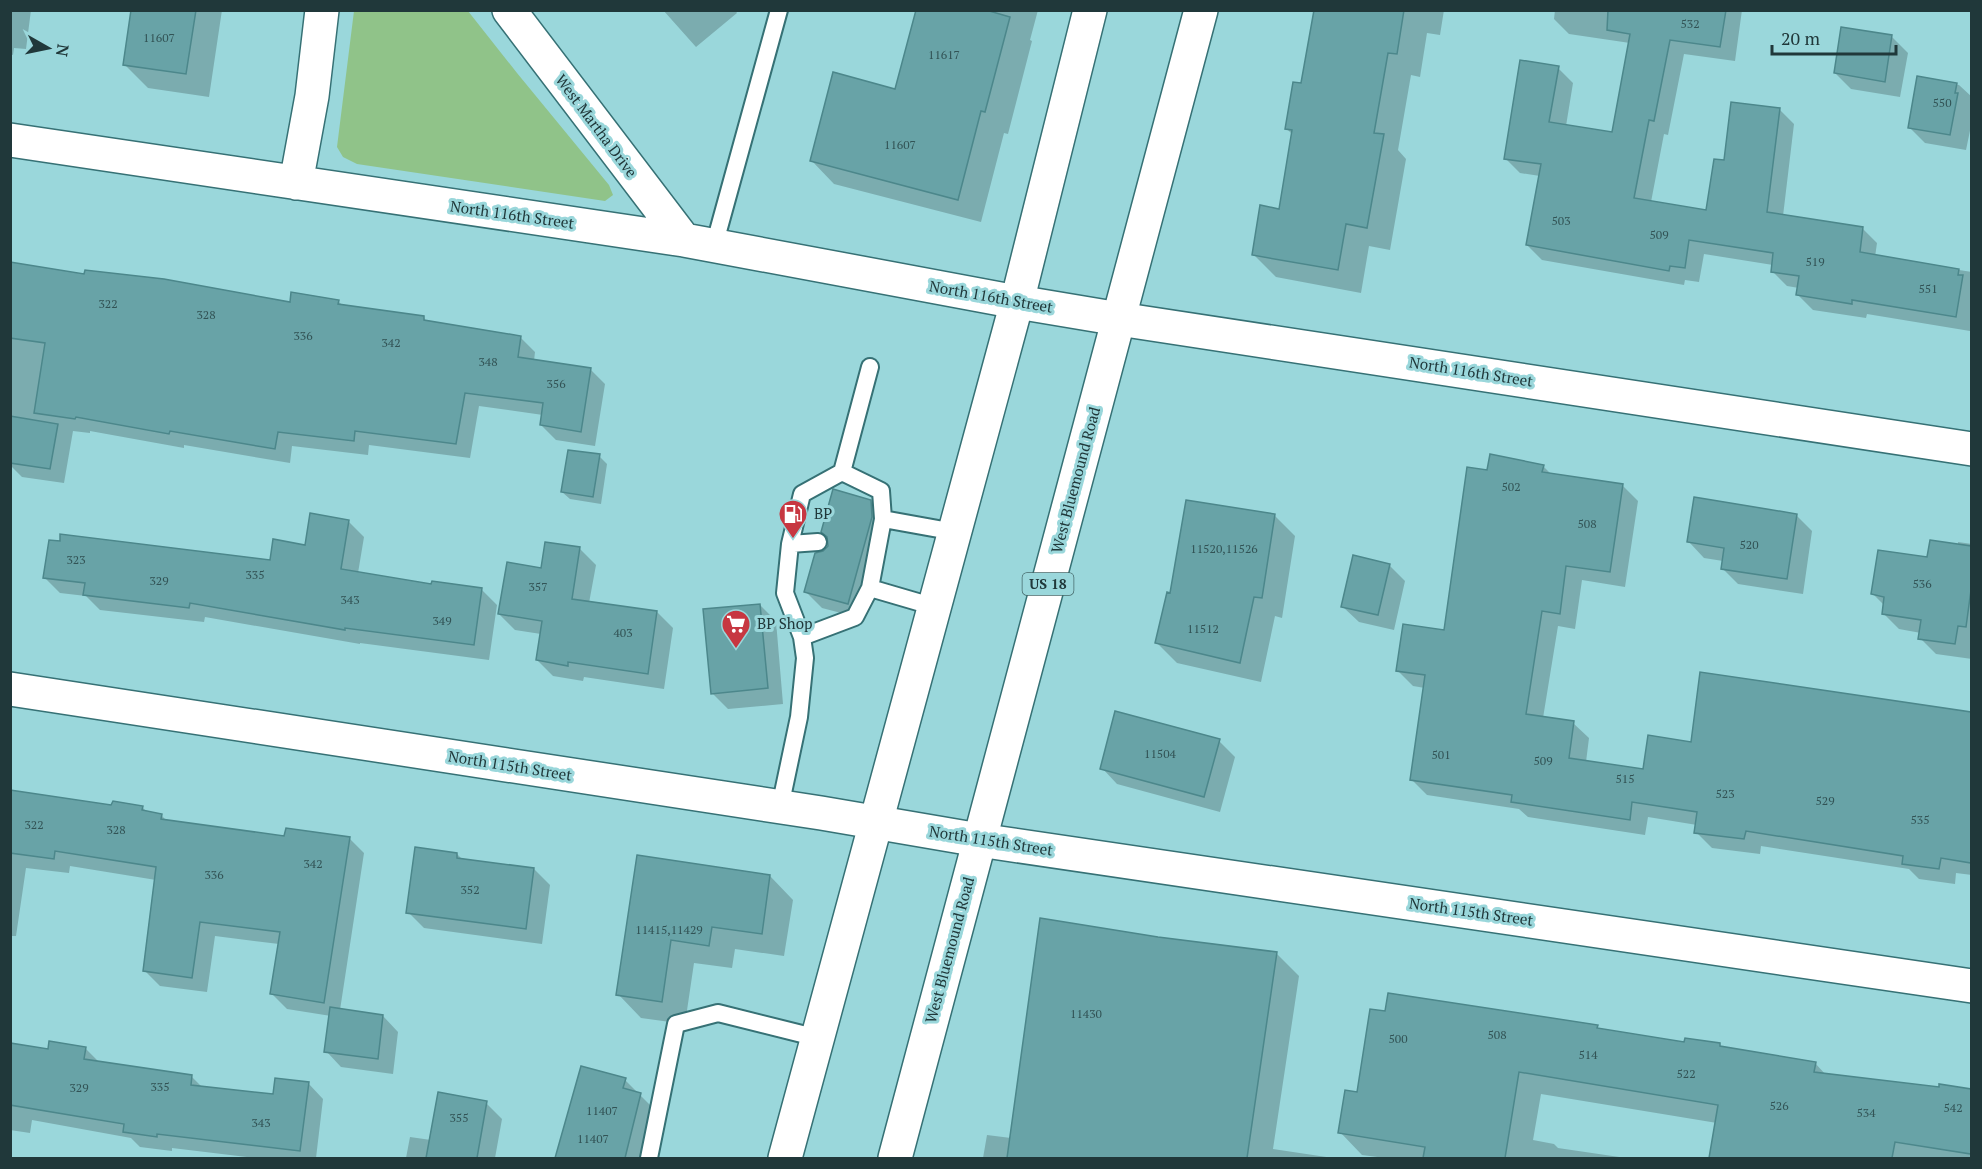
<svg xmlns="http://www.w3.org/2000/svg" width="1982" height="1169" viewBox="0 0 1982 1169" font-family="'PT Serif',serif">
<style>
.green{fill:#90c389}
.shadow{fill:#0003}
.building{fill:#68a3a7;stroke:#4c878b;stroke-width:1.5}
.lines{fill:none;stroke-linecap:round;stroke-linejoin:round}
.service-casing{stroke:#367175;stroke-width:20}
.minor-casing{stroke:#367175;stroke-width:36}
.primary-casing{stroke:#367175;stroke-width:36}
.service{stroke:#fff;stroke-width:16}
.minor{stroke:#fff;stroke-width:33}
.primary{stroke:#fff;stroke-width:33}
.labels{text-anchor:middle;stroke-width:6;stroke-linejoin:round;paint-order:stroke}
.number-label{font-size:12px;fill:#325355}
.shield{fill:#9ad7db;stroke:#45686a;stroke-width:1.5}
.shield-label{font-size:14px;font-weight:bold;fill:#20383a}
.street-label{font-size:15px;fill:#20383a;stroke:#9ad7db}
.poi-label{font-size:15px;fill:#20383a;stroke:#9ad7db;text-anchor:start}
</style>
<rect width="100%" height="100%" fill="#9ad7db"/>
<path class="green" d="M354,11H468L517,73L609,185L613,195L605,201L357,164L343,157L337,147Z"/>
<path class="shadow" d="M10,10H31L26,49L14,48L13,55L10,54Z
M133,10H222L209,97L148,88L125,65Z
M663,10H735L737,13L696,47Z
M917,10H1038L1030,40L1032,41L1008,134L1004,133L981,222L834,184L811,160L896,90Z
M1315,10H1444L1440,35L1427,33L1420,77L1411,75L1398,150L1406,159L1390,250L1369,246L1361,293L1276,277L1253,254L1280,210L1293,135L1286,128L1303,85Z
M1555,10H1742L1735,61L1684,54L1668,135L1664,134L1651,202L1707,212L1725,162L1780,110L1794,124L1783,216L1863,229L1877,243L1875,257L1972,272L1970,331L1867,314L1866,318L1813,310L1798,295L1799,288L1787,286L1772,271L1773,265L1704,254L1699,282L1685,280L1684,285L1542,260L1527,245L1540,176L1520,173L1505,158L1558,68L1573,83L1566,126L1614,133L1630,43L1569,34L1554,19Z
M1892,37L1908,53L1900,97L1851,89L1835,73Z
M1918,77L1959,85L1972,97V121L1966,150L1925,143L1909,127Z
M10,263L86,276L291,303L338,301L343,306L424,318L427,322L520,337L535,352L534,361L590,369L605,384L595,446L556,440L541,425L543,415L479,406L470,458L369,445L368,455L292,446L290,463L184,445V448L90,431V433L73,431L64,483L22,477L10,465Z
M599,456L607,464L601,504L570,499L562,492Z
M1543,466L1552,475L1622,485L1638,501L1625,587L1582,580L1575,629L1558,626L1543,718L1573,723L1589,738L1586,762L1644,770L1693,744L1701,673L1972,713V875L1956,873L1955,884L1919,879L1909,869L1761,846L1760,854L1712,848L1696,832L1697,825L1648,817L1645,835L1528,817L1519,809L1427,795L1411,779L1425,688L1413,686L1397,670L1445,632L1488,472Z
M870,501L886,517L888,534L864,619L822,608L806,592L824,552Z
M1274,515L1295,536L1282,618L1275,616L1261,682L1177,663L1157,643L1172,595Z
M1796,515L1812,531L1803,594L1738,584L1722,568L1723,561L1704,558L1689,542Z
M348,521L364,537L358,573L432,585L482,590L497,605L489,660L360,643V644L205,617L204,622L100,610L86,596L60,593L45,578L271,562L306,546Z
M1958,542L1972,544V659L1936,654L1920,638L1921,633L1899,629L1884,614L1885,606L1873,594L1929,559L1958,545Z
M580,549L596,565L589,603L657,612L673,628L664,689L584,677L583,681L553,676L537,660L541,634L515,630L499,614L542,570Z
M1389,565L1405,581L1394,630L1359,622L1343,607Z
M760,605L776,621L783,704L728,709L712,693Z
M1219,741L1235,757L1220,812L1117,784L1102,768Z
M10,791L111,806L142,807L147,812L161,815L168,822L286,838H349L364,853L340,1010L383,1016L398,1032L393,1074L341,1067L326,1051L331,1016L287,1009L271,993L279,944L215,936L207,992L160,986L145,971L156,880L70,866L69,873L26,868L16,936H12L10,948Z
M457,854L463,860L534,869L550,885L542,944L424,928L408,912Z
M638,857L770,876L793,900L784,956L735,949L732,968L694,963L685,1024L641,1018L618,994Z
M1157,939L1277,954L1299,976L1273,1149L1333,1158H983L987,1135L1011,1138Z
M1597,1027L1601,1030L1686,1044L1719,1045L1723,1049L1815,1063L1826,1075L1940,1088V1086L1972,1090V1158H1711L1717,1123L1541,1094L1533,1140L1554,1144L1558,1148L1626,1158H1385L1362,1155L1340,1132L1358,1094Z
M10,1045L49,1051L85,1048L100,1063L191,1076L202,1087L274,1096L308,1083L323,1099L316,1158H255L172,1148V1151L140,1147L131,1138L32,1120L30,1133L10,1130Z
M582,1068L625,1080L663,1118L654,1158H557Z
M486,1103L502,1119L495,1158H406L410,1137L431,1140Z"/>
<path class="building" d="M131,10H196L186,74L123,65Z
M916,10H986L1010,17L985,112L981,111L958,200L810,161L833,72L895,89Z
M1314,10H1404L1397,54L1388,53L1374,133L1384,134L1367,228L1346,224L1338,270L1252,255L1260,205L1279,209L1292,130L1285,129L1293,82L1301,83Z
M1608,10H1726L1720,47L1670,40L1654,121L1649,120L1634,198L1706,210L1714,159L1724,160L1731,102L1780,108L1767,212L1863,227L1860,252L1959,269L1958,275H1963L1956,317L1852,300V304L1796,295L1799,276L1771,272L1773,253L1689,240L1685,268L1670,266L1669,271L1526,245L1541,164L1504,159L1520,60L1559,66L1549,122L1612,132L1630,34L1607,30Z
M1841,27L1892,35L1885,82L1834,73Z
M1917,76L1957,83L1955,93H1958L1950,135L1908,128Z
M10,262L84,274L85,270L164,279L290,302L291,292L339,300L338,304L424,316V320L521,336L518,357L591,368L581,432L540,425L543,403L465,393L456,444L355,431L354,441L278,432L275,449L170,431L169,434L76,417L75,419L34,413L45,343L10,338Z
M10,416L58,424L50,469L10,463Z
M568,450L600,454L593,497L561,492Z
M1490,454L1544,465L1542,472L1623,484L1610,572L1566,566L1560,614L1542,611L1526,714L1574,721L1569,758L1643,769L1648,735L1691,742L1700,672L1971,712V863L1941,858L1939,869L1902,864L1903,856L1746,831L1744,839L1694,833L1697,812L1632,802L1630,820L1511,802L1512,795L1410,780L1425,675L1396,671L1403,624L1444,630L1467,467L1487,470Z
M833,489L871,500L872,517L848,604L804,592L815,553L823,551L828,546L827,537L821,532Z
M1694,497L1797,514L1787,579L1721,569L1724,548L1687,542Z
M1186,500L1275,514L1262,598L1254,597L1240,663L1155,643L1167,592L1170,593Z
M310,513L349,520L341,569L431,584L432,581L482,588L474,645L345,628V630L190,603L189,608L83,595L85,583L43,578L49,540L60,541V534L270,560L273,539L305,545Z
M1930,540L1971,546V590L1966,627L1958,626L1955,644L1918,639L1921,620L1882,614L1884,597L1871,594L1878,550L1927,557Z
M545,542L580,547L572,599L657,611L648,674L568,662V666L536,660L542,621L498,614L507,562L541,568Z
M1353,555L1390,564L1378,615L1341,607Z
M760,604L768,688L711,694L703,609Z
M1115,711L1220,739L1204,797L1100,769Z
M10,790L111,805L113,801L143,806L142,810L162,814L161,819L284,836L286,828L350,837L324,1003L270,994L280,932L200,922L192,978L143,971L156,867L55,851L54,859L10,853Z
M415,847L457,853V858L534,868L526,929L406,913Z
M637,855L770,875L762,934L712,927L709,946L671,940L662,1002L616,995Z
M1040,918L1158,937L1277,952L1247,1158H1007Z
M1388,993L1598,1025L1597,1028L1684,1042L1685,1038L1720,1043V1046L1816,1062L1814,1072L1939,1087V1084L1971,1089V1154L1895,1142L1892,1158H1709L1718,1105L1519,1072L1505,1158H1423L1425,1147L1338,1133L1345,1090L1357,1092L1370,1009L1385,1011Z
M330,1007L383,1015L378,1059L324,1052Z
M49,1041L86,1047L84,1059L192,1075L191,1085L273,1094L275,1078L309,1082L300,1151L157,1134V1137L123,1132L124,1124L10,1105V1043L48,1049Z
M581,1066L626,1078L623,1088L641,1093L625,1158H555Z
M438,1092L487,1101L477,1158H426Z"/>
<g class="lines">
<g class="service-casing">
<path id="service" d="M714,246L779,10
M883,519L955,532
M790,544L802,494L842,472
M870,588L935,607
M802,637L855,617L870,588L883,519L881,491L842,472L870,367
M780,807L799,717L805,658L802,637L785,593L790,544L818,542
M649,1158L676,1024L718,1013L818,1038"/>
</g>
<g class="minor-casing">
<path id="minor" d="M509,10L684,240
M10,140L684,240L1017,302L1119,319L1972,449
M296,183L312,96L322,10
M10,689L821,813L979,840L1972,986"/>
</g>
<g class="primary-casing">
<path id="primary" d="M785,1158L1017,302L1090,10
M895,1158L1201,10"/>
</g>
<use href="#service" class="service"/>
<use href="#minor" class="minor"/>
<use href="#primary" class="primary"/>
</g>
<defs>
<g id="fuel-pin" transform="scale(1.5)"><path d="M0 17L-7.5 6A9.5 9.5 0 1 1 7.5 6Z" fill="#c73741" stroke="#9ad7db"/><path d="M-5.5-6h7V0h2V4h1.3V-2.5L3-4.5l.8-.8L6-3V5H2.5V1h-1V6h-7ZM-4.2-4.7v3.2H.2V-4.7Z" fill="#fff"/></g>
<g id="supermarket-pin" transform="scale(1.5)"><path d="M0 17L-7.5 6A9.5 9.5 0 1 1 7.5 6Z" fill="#c73741" stroke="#9ad7db"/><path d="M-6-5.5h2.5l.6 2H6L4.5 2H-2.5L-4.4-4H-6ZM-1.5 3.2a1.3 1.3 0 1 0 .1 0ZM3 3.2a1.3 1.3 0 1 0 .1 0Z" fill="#fff"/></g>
</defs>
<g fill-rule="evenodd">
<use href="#fuel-pin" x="793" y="514"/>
<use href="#supermarket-pin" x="736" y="624"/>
</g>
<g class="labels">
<g class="number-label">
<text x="1690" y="28">532</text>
<text x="159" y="42">11607</text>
<text x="944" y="59">11617</text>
<text x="1942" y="107">550</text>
<text x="900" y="149">11607</text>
<text x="1561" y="225">503</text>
<text x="1659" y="239">509</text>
<text x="1815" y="266">519</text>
<text x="1928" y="293">551</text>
<text x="108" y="308">322</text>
<text x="206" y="319">328</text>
<text x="303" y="340">336</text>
<text x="391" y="347">342</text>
<text x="488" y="366">348</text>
<text x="556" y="388">356</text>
<text x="1511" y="491">502</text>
<text x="1587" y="528">508</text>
<text x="1749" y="549">520</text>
<text x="1224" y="553">11520,11526</text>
<text x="76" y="564">323</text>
<text x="255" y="579">335</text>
<text x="159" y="585">329</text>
<text x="1922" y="588">536</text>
<text x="538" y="591">357</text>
<text x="350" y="604">343</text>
<text x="442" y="625">349</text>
<text x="1203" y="633">11512</text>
<text x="623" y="637">403</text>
<text x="1160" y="758">11504</text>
<text x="1441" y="759">501</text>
<text x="1543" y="765">509</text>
<text x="1625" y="783">515</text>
<text x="1725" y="798">523</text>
<text x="1825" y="805">529</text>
<text x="1920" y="824">535</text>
<text x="34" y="829">322</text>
<text x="116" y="834">328</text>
<text x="313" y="868">342</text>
<text x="214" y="879">336</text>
<text x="470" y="894">352</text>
<text x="669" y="934">11415,11429</text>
<text x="1086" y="1018">11430</text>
<text x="1497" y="1039">508</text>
<text x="1398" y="1043">500</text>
<text x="1588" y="1059">514</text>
<text x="1686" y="1078">522</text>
<text x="160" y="1091">335</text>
<text x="79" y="1092">329</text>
<text x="1779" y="1110">526</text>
<text x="1953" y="1112">542</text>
<text x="602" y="1115">11407</text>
<text x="1866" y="1117">534</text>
<text x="459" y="1122">355</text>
<text x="261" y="1127">343</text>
<text x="593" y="1143">11407</text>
</g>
<rect class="shield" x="1022.5" y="573" width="51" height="22" rx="4.5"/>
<g class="shield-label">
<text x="1048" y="589">US 18</text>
</g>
<g class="street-label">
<text transform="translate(596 126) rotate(53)" y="5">West Martha Drive</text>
<text transform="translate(512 215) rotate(8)" y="5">North 116th Street</text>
<text transform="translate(991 297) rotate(10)" y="5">North 116th Street</text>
<text transform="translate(1471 372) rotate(9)" y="5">North 116th Street</text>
<text transform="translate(1076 480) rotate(-75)" y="5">West Bluemound Road</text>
<text transform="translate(510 766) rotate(9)" y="5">North 115th Street</text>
<text transform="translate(991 841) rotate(9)" y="5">North 115th Street</text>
<text transform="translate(1471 912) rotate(8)" y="5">North 115th Street</text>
<text transform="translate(950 950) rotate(-75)" y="5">West Bluemound Road</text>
</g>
<g class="poi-label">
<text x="814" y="519">BP</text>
<text x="757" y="629">BP Shop</text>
</g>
</g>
<rect width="1982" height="1169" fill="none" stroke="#20383a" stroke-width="24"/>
<g transform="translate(48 48) rotate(99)" stroke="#9ad7db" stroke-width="4.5" paint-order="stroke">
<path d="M0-4.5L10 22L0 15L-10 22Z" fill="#20383a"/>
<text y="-9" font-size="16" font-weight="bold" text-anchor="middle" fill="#20383a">N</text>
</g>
<path d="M1772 45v9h124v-9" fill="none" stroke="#20383a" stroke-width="3"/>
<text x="1781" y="45" font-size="18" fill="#20383a" stroke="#9ad7db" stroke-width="4.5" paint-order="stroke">20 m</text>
</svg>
